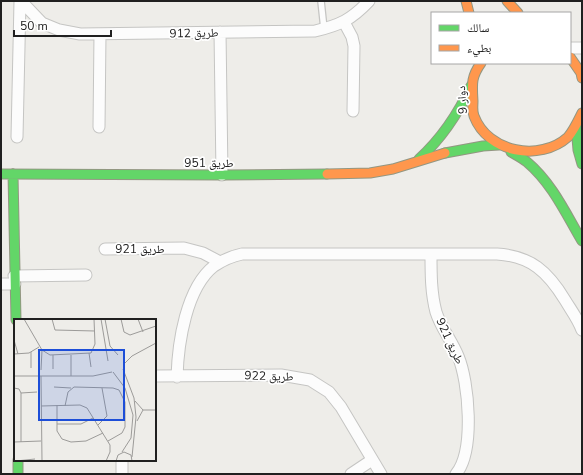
<svg xmlns="http://www.w3.org/2000/svg" width="583" height="475" viewBox="0 0 583 475" font-family="'Nunito Sans','Noto Naskh Arabic',sans-serif">
<style>
.lines{fill:none;stroke-linecap:round;stroke-linejoin:round}
.lane-casing{stroke:#c5c5c3;stroke-width:8}
.street-casing{stroke:#c5c5c3;stroke-width:13}
.fast-casing{stroke:#939782;stroke-width:11}
.slow-casing{stroke:#939782;stroke-width:11}
.lane{stroke:#fcfcfc;stroke-width:5.5}
.street{stroke:#fcfcfc;stroke-width:11}
.fast{stroke:#63d668;stroke-width:9}
.slow{stroke:#ff974d;stroke-width:9}
.labels{text-anchor:middle;stroke-width:3.5;stroke-linejoin:round;paint-order:stroke}
.street-label{font-size:12px;fill:#202020;stroke:#fff}
.inset-road{fill:none;stroke:#9c9b99;stroke-width:1}
.view{fill:#1d4ed8;fill-opacity:0.15;stroke:#1d4ed8;stroke-width:2}
.inset-edge{fill:none;stroke:#202020;stroke-width:2}
</style>
<rect width="100%" height="100%" fill="#eeede9"/>
<g class="lines">
<g class="lane-casing">
<path id="lane" d="M321,1L324,29"/>
</g>
<g class="street-casing">
<path id="street" d="M21,1L42,23L59,30L80,34L315,31C340,25 351,20 369,1
M344,22L352,37L354,46L353,111
M220,32L222,175
M570,48H582
M99,127L100,34
M17,137L20,1
M105,249L184,248L203,253L220,262
M431,254C431,274 431,293 436,312C441,328 452,341 458,356C469,382 475,451 456,474
M14,276L86,275
M1,284H15
M155,376L281,375L310,380L329,392L341,407L381,474
M177,377C178,343 186,288 214,266C223,260 232,256 242,254H497C531,256 548,272 565,300C571,310 578,319 582,330
M122,460V474
M351,474L372,460"/>
</g>
<g class="fast-casing">
<path id="fast" d="M576,126L578,150L582,164
M511,152C516,155 522,158 527,162C552,183 566,214 582,241
M445,153L483,146L499,145
M419,159C442,138 458,114 471,86
M1,174L222,175L327,174
M13,174L16,320
M18,460V474"/>
</g>
<g class="slow-casing">
<path id="slow" d="M466,1L469,13
M507,1L518,13
M570,57L581,73L582,78
M481,63C471,77 472,84 473,101C473,106 472,111 474,116C488,153 540,162 568,137C574,130 578,121 582,113
M327,174L370,173L393,169L445,153"/>
</g>
<use href="#lane" class="lane"/>
<use href="#street" class="street"/>
<use href="#fast" class="fast"/>
<use href="#slow" class="slow"/>
</g>
<g class="labels">
<g class="street-label">
<text transform="translate(194 33) rotate(-1)" y="4">طريق 912</text>
<text transform="translate(462 100) rotate(-94)" y="4">دوار 9</text>
<text x="209" y="167">طريق 951</text>
<text x="140" y="253">طريق 921</text>
<text transform="translate(450 341) rotate(65)" y="4">طريق 921</text>
<text transform="translate(269 376) rotate(2)" y="4">طريق 922</text>
</g>
</g>
<g transform="translate(14 319)">
<rect width="142" height="142" fill="#eeede9"/>
<path class="inset-road" d="M10,0L28,31L36,36L77,34L81,25L80,0M38,0L41,11L81,12M87,0L94,42M91,0L96,27L104,36M107,0L110,13L116,16L142,7M124,0L129,13M0,21L4,35M75,34L77,48M0,35L15,34L25,28M57,36V57M111,44L118,37L142,24M17,49V33M39,50V36M109,50L120,79L122,98L118,138M27,51L28,31M99,53L111,69L119,96L117,119L108,133M0,57H79L98,53M27,57L28,142M40,68L57,69M0,69L5,70L7,74V123M7,74L23,73M121,82L129,91H142M43,86V112L48,120L57,123L72,122L89,114M27,87L66,86L73,89L96,126V133L92,142M51,87L54,73L60,68L99,69L105,71L111,83V108L108,114L94,122M123,102L129,91M43,105H67L79,99M84,106L93,97L88,69M0,123L27,122M2,142L21,140M102,142L104,136L110,133L117,136L118,142"/>
<path class="view" d="M25,31H110V101H25Z"/>
<rect width="142" height="142" class="inset-edge"/>
</g>
<rect width="583" height="475" fill="none" stroke="#202020" stroke-width="4"/>
<rect x="431" y="12" width="140" height="52" fill="#ffffff" stroke="#a6a6a6"/>
<rect x="439" y="25" width="20" height="6" fill="#63d668" stroke="#a6a6a6"/>
<text x="467" y="32" font-size="12" fill="#202020">سالك</text>
<rect x="439" y="45" width="20" height="6" fill="#ff974d" stroke="#a6a6a6"/>
<text x="467" y="52" font-size="12" fill="#202020">بطيء</text>
<path d="M14 30v6h97v-6" fill="none" stroke="#202020" stroke-width="2"/>
<text x="20" y="30" font-size="12" fill="#202020" stroke="#ffffff" stroke-width="3" paint-order="stroke">50 m</text>
</svg>
